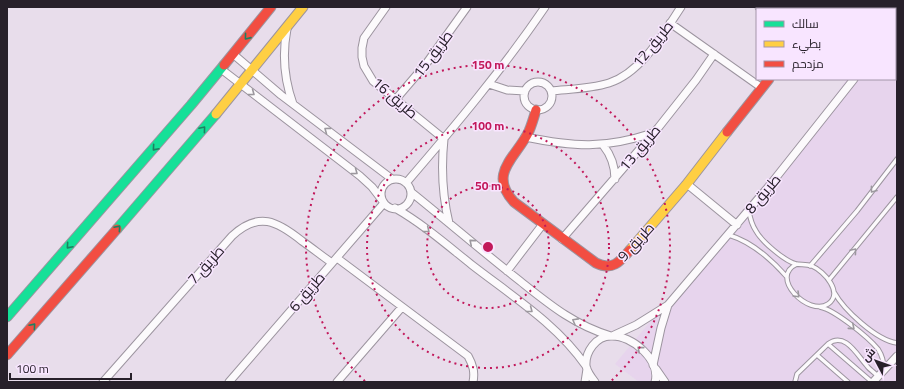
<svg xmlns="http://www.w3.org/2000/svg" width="904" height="389" viewBox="0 0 904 389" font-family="'Titillium Web',Cairo,sans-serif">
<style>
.built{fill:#e7d4ed}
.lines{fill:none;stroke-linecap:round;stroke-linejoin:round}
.lane-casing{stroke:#9c949f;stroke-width:5.5}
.street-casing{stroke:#9c949f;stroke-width:9}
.fast-casing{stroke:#9c949f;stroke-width:11}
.slow-casing{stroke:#9c949f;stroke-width:11}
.jam-casing{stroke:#9c949f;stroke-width:11}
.lane{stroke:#fcfafc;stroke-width:3.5}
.street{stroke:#fcfafc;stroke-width:7}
.fast{stroke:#16e098;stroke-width:9}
.slow{stroke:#ffcf43;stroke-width:9}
.jam{stroke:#f24e42;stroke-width:9}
.oneway{stroke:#1e8061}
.oneway2{stroke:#9c989e}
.ring{fill:none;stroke:#c2185b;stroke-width:2;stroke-dasharray:2 4}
.labels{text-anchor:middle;stroke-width:3;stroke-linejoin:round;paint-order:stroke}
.street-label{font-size:15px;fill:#27202a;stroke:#f8e5ff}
.centre{fill:#c2185b;stroke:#f8e5ff;stroke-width:2}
.ring-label{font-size:12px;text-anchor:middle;font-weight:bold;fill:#c2185b;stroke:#f8e5ff;stroke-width:3;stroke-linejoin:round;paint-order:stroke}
</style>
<rect width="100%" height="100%" fill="#e8ddeb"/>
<path class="built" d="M897,10V382H639L615,364L819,118L847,79H895V13Z"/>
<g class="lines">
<g class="lane-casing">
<path id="lane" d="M749,211C750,218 752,225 756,231C762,242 785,261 796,264C801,265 806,264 812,266C824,271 844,293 828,304C809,317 768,277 797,264
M729,235C752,242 770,258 786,276
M810,266L857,211L897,159
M829,280L897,197
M834,292C844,310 876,340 897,343
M820,307C835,310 868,337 878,349C882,355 884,362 884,370
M828,344L872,382
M817,355L848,382
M795,382L797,374L828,344C845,331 857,355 867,366C870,370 875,373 878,376"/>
</g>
<g class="street-casing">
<path id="street" d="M386,7L364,38L362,48V57L364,66L373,81L444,139C441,168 442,194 449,223
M759,7L762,9
M895,22L897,20
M670,23L762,88
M287,29C282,55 284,79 293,104
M233,54L281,95L392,179
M221,69L360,176L372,187L382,200
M524 96a14 14 0 1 1 28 0a14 14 0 1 1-28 0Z
M489,84L507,90L525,91
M551,91C570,89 590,89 609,83C641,73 663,34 681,7
M396,99L426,64L467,7
M525,137C575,147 604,149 653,133
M603,145C611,155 615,166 615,179
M381 194a15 15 0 1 1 30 0a15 15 0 1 1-30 0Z
M406,183C455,126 502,70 545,7
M687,184L737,225
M411,192C447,221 483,252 520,281C549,304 574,325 611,336
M395,208C423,224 447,245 472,265C512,296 557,324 586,366
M562,239L658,128L696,80L714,54
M337,258L468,356C473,365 475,372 473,382
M507,271L543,224
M612,336L636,325L668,305L770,185L854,79
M653,365L661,328L668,305
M656,369L665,382
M103,382L232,236C259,211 277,221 302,241C312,248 322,256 332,263
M229,382L384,203
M337,382L402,307
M585,382L587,369
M595,382C591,377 587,371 586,366C585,352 596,336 611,336C632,335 661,360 655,382
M873,382L897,356"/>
</g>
<g class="fast-casing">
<path id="fast" d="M117,229L216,114
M7,317L191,105L224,65"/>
</g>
<g class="slow-casing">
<path id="slow" d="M216,114L303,7
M630,250L686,185L727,132"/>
</g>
<g class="jam-casing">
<path id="jam" d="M224,65L271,7
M536,110C534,117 532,124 529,131C517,157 487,173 514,202L596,263C612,271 620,262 630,250
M727,132L769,79
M7,355L117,229"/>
</g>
<use href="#lane" class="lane"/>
<use href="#street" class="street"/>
<use href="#fast" class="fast"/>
<use href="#slow" class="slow"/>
<use href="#jam" class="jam"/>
</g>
<defs><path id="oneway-chevron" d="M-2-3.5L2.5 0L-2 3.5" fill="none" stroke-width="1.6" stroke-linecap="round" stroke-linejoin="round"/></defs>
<g class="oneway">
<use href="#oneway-chevron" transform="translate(247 37) rotate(129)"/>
<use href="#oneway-chevron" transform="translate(203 129) rotate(-50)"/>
<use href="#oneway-chevron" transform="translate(155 148) rotate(131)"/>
<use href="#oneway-chevron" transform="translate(118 228) rotate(-49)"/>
<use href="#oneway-chevron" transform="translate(69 246) rotate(131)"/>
<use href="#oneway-chevron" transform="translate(33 326) rotate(-49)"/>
</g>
<g class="oneway2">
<use href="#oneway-chevron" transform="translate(252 93) rotate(37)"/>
<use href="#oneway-chevron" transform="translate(327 130) rotate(-143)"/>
<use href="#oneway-chevron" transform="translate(355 172) rotate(37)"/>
<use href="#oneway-chevron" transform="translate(873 190) rotate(128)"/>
<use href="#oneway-chevron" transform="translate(427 230) rotate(39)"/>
<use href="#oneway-chevron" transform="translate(472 242) rotate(-140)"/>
<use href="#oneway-chevron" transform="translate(854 251) rotate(-50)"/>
<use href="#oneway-chevron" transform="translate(797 295) rotate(45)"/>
<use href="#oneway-chevron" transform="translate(530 310) rotate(38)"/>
<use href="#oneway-chevron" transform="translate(575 321) rotate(-151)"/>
<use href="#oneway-chevron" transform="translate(852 327) rotate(40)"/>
<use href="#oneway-chevron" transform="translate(640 349) rotate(-139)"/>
</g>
<g class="ring">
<circle cx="488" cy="247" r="61"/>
<circle cx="488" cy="247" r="121"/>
<path d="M365 381A182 182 0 1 1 611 381"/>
</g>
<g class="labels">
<g class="street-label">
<text transform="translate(653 44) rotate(-51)" y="5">طريق 12</text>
<text transform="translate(433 54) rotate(-53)" y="5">طريق 15</text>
<text transform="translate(395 98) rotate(41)" y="5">طريق 16</text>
<text transform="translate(640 148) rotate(-50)" y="5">طريق 13</text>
<text transform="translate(763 194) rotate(-50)" y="5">طريق 8</text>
<text transform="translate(636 242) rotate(-48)" y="5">طريق 9</text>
<text transform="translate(206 265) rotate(-48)" y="5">طريق 7</text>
<text transform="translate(307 292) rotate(-49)" y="5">طريق 6</text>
</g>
</g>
<circle cx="488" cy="247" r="6" class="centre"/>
<g class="ring-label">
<text x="488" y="69">150 m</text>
<text x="488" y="130">100 m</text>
<text x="488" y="190">50 m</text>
</g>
<rect width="904" height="389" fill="none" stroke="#27202a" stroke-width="16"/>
<rect x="756" y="8" width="140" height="72" fill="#f8e5ff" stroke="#a496aa"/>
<rect x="764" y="21" width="20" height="6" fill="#16e098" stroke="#a496aa"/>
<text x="792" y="28" font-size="12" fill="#27202a">سالك</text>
<rect x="764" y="41" width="20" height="6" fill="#ffcf43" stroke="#a496aa"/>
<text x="792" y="48" font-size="12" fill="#27202a">بطيء</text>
<rect x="764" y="61" width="20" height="6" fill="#f24e42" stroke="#a496aa"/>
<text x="792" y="68" font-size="12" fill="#27202a">مزدحم</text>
<g transform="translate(876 361) rotate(311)" stroke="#f8e5ff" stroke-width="3" paint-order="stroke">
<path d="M0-3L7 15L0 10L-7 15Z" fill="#27202a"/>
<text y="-6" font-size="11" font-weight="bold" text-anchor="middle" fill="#27202a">ش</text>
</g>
<path d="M10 373v6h121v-6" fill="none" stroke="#27202a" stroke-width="2"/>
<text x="16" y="373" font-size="12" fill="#27202a" stroke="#f8e5ff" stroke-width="3" paint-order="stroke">100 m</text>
</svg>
